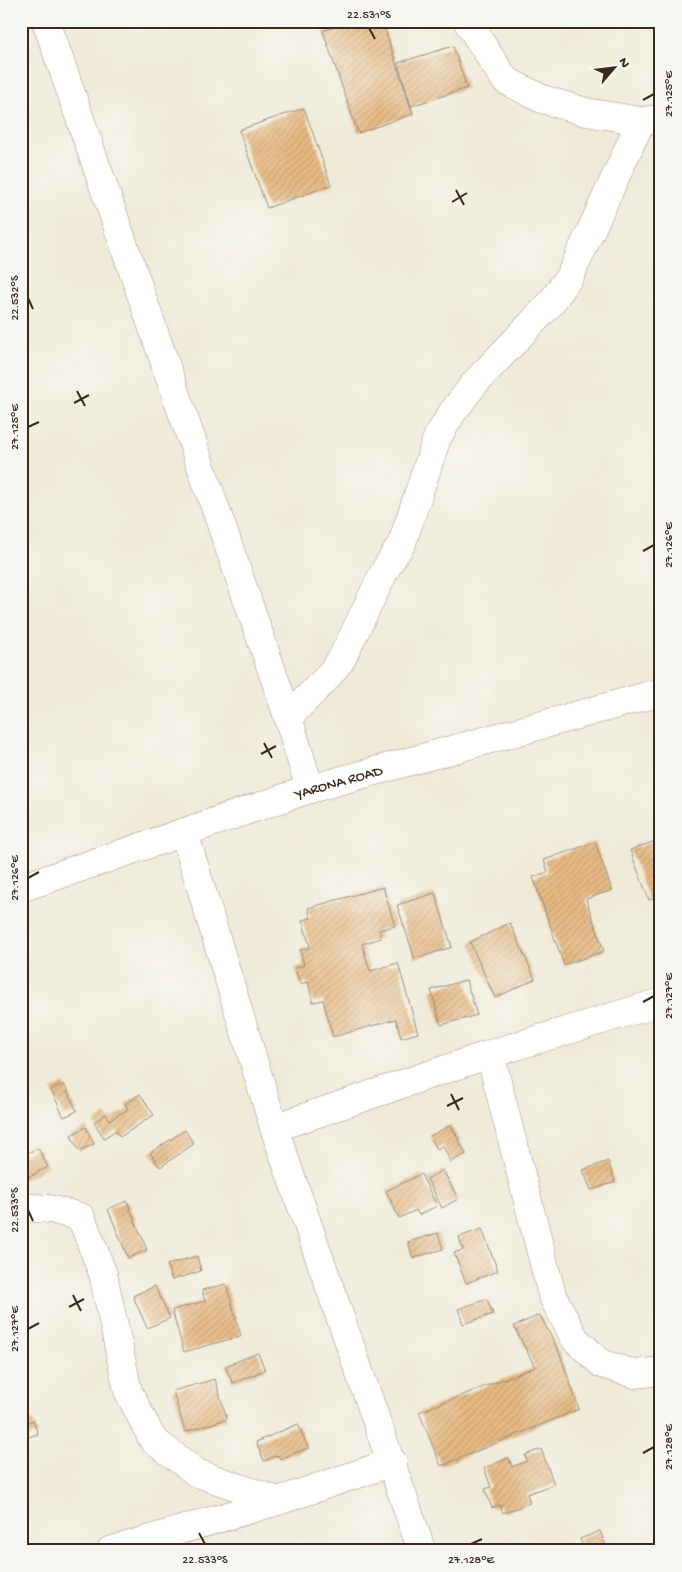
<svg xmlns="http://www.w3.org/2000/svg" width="682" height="1572" viewBox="0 0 682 1572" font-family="'Gochi Hand',sans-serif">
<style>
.building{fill:url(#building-hatch)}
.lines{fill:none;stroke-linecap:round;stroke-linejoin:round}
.minor-casing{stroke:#968a7b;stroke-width:29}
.minor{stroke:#fff;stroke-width:28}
.ticks{fill:none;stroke:#3b2a1e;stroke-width:2}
.labels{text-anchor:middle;stroke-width:4;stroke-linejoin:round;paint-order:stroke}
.street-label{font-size:15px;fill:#3b2a1e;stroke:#f6f6f2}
.neatline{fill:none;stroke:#3b2a1e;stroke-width:2}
.ticks-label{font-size:12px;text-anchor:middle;fill:#3b2a1e}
</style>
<defs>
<pattern id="building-hatch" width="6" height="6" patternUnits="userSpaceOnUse" patternTransform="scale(1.25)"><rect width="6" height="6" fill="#e8bb84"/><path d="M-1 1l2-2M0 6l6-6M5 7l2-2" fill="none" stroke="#bd986b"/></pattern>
</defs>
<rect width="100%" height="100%" fill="#f6f6f2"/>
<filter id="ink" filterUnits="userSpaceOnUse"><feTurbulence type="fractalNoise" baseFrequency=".02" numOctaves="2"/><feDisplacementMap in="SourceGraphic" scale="10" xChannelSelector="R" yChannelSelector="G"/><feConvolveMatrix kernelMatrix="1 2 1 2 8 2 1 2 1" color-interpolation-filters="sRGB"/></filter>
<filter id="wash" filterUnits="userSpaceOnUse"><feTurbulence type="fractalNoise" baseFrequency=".0096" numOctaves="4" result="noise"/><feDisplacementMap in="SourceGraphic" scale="20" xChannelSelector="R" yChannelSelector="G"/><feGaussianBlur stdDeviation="1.12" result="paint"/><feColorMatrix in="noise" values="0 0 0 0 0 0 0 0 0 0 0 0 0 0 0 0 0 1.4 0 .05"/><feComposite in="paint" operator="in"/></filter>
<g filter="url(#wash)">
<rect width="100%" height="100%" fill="#f0ebd8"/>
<g id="blocks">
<path class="building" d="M351,21H382L413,114L358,133L323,31Z
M453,46L467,88L411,106L398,63Z
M304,108L331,185L267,208L239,130Z
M661,839V896L649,900L630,850Z
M595,842L612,890L586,899L604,951L564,965L533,877L548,872L544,860Z
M383,887L395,926L379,930L381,938L362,944L370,971L398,963L418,1033L401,1038L396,1019L333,1037L323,1000L313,1002L308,982L300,984L295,968L304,965L300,950L310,947L302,920L311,918L308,908Z
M435,893L452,947L415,959L397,905Z
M510,923L535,979L495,998L470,942Z
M466,980L477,1015L441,1025L431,990Z
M64,1084L77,1111L64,1117L51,1090Z
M140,1094L154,1115L120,1137L116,1130L104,1138L94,1122L106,1114L110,1120L128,1109L125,1104Z
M451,1125L466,1154L451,1162L443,1146L437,1149L430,1136Z
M86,1127L94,1144L79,1151L71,1135Z
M185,1130L194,1144L160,1167L150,1153Z
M38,1148L48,1167L21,1181V1156Z
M608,1161L615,1182L591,1190L583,1170Z
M443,1170L458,1199L442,1208L427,1179Z
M421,1174L437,1206L419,1215L416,1210L399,1218L386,1191Z
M127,1201L147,1250L128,1258L108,1209Z
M482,1229L498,1271L466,1283L454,1253L463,1250L459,1237Z
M438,1233L443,1249L413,1258L408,1242Z
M197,1256L201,1271L172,1280L167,1265Z
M226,1284L241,1336L184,1352L172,1310L205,1301L202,1290Z
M155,1286L170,1318L147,1328L133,1296Z
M487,1299L493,1314L463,1324L458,1309Z
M540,1315L560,1354L579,1409L441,1466L419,1412L535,1367L514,1326Z
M258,1353L265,1370L233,1383L225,1366Z
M215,1379L227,1419L185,1432L173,1391Z
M33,1420L38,1434L22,1439L27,1454L21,1456V1424Z
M298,1424L308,1448L280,1459L278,1455L264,1461L256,1442Z
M541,1449L554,1484L527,1494L530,1503L503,1513L500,1505L492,1508L485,1489L491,1487L484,1468L509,1458L512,1467L527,1461L525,1455Z
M600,1531L608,1551H585L580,1539Z"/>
</g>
</g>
<g filter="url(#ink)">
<use href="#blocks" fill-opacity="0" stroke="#968a7b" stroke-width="1"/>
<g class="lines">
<g class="minor-casing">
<g id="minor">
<path d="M46,21L288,717L310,789"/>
<path d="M467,21L505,80L542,99L586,112L641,121L661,119"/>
<path d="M288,717L324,681L341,660L386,568L402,543L437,438L452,413L474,384L550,304L570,276L641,121"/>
<path d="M184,832L274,1128L422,1551"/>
<path id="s1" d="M21,888L310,789L661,692"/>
<path d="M490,1054L552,1295L575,1339L602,1364L635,1374L661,1371"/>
<path d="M274,1128L490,1054L661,1002"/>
<path d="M21,1207L50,1209L81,1217L103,1274L128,1391L153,1440L197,1473L278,1501"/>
<path d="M110,1551L278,1501L393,1462"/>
</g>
</g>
<use href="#minor" class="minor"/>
</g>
</g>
<path class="ticks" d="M369,28L375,39M643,100L654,94M456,190L464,205M452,202L467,193M28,298L33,309M77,391L85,406M74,403L89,395M28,427L39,422M643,551L654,545M264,743L272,758M261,754L276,746M28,878L39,872M643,1002L654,996M451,1094L459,1110M447,1106L463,1098M28,1210L33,1221M73,1295L81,1311M69,1307L84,1299M28,1329L39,1323M643,1453L654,1447M199,1533L205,1544M471,1544L482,1539"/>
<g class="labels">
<g class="street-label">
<text dy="5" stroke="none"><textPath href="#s1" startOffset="335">YARONA ROAD</textPath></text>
</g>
</g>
<rect width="682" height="1572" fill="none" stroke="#f6f6f2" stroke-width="55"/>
<g transform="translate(614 68) rotate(62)" stroke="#f6f6f2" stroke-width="4" paint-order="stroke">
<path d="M0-4L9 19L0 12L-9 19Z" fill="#3b2a1e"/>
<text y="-8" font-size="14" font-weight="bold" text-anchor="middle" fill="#3b2a1e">N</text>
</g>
<rect x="28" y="28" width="626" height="1516" class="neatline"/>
<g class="ticks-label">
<text x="369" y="18">22.531°S</text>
<text transform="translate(668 94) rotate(-90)" y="4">27.125°E</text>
<text transform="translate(14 298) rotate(-90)" y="4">22.532°S</text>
<text transform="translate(14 427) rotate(-90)" y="4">27.125°E</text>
<text transform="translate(668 545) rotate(-90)" y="4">27.126°E</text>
<text transform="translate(14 878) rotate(-90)" y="4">27.126°E</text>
<text transform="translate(668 996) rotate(-90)" y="4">27.127°E</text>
<text transform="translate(14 1210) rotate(-90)" y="4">22.533°S</text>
<text transform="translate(14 1329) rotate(-90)" y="4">27.127°E</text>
<text transform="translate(668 1447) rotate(-90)" y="4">27.128°E</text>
<text x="205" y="1563">22.533°S</text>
<text x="471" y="1563">27.128°E</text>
</g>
</svg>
